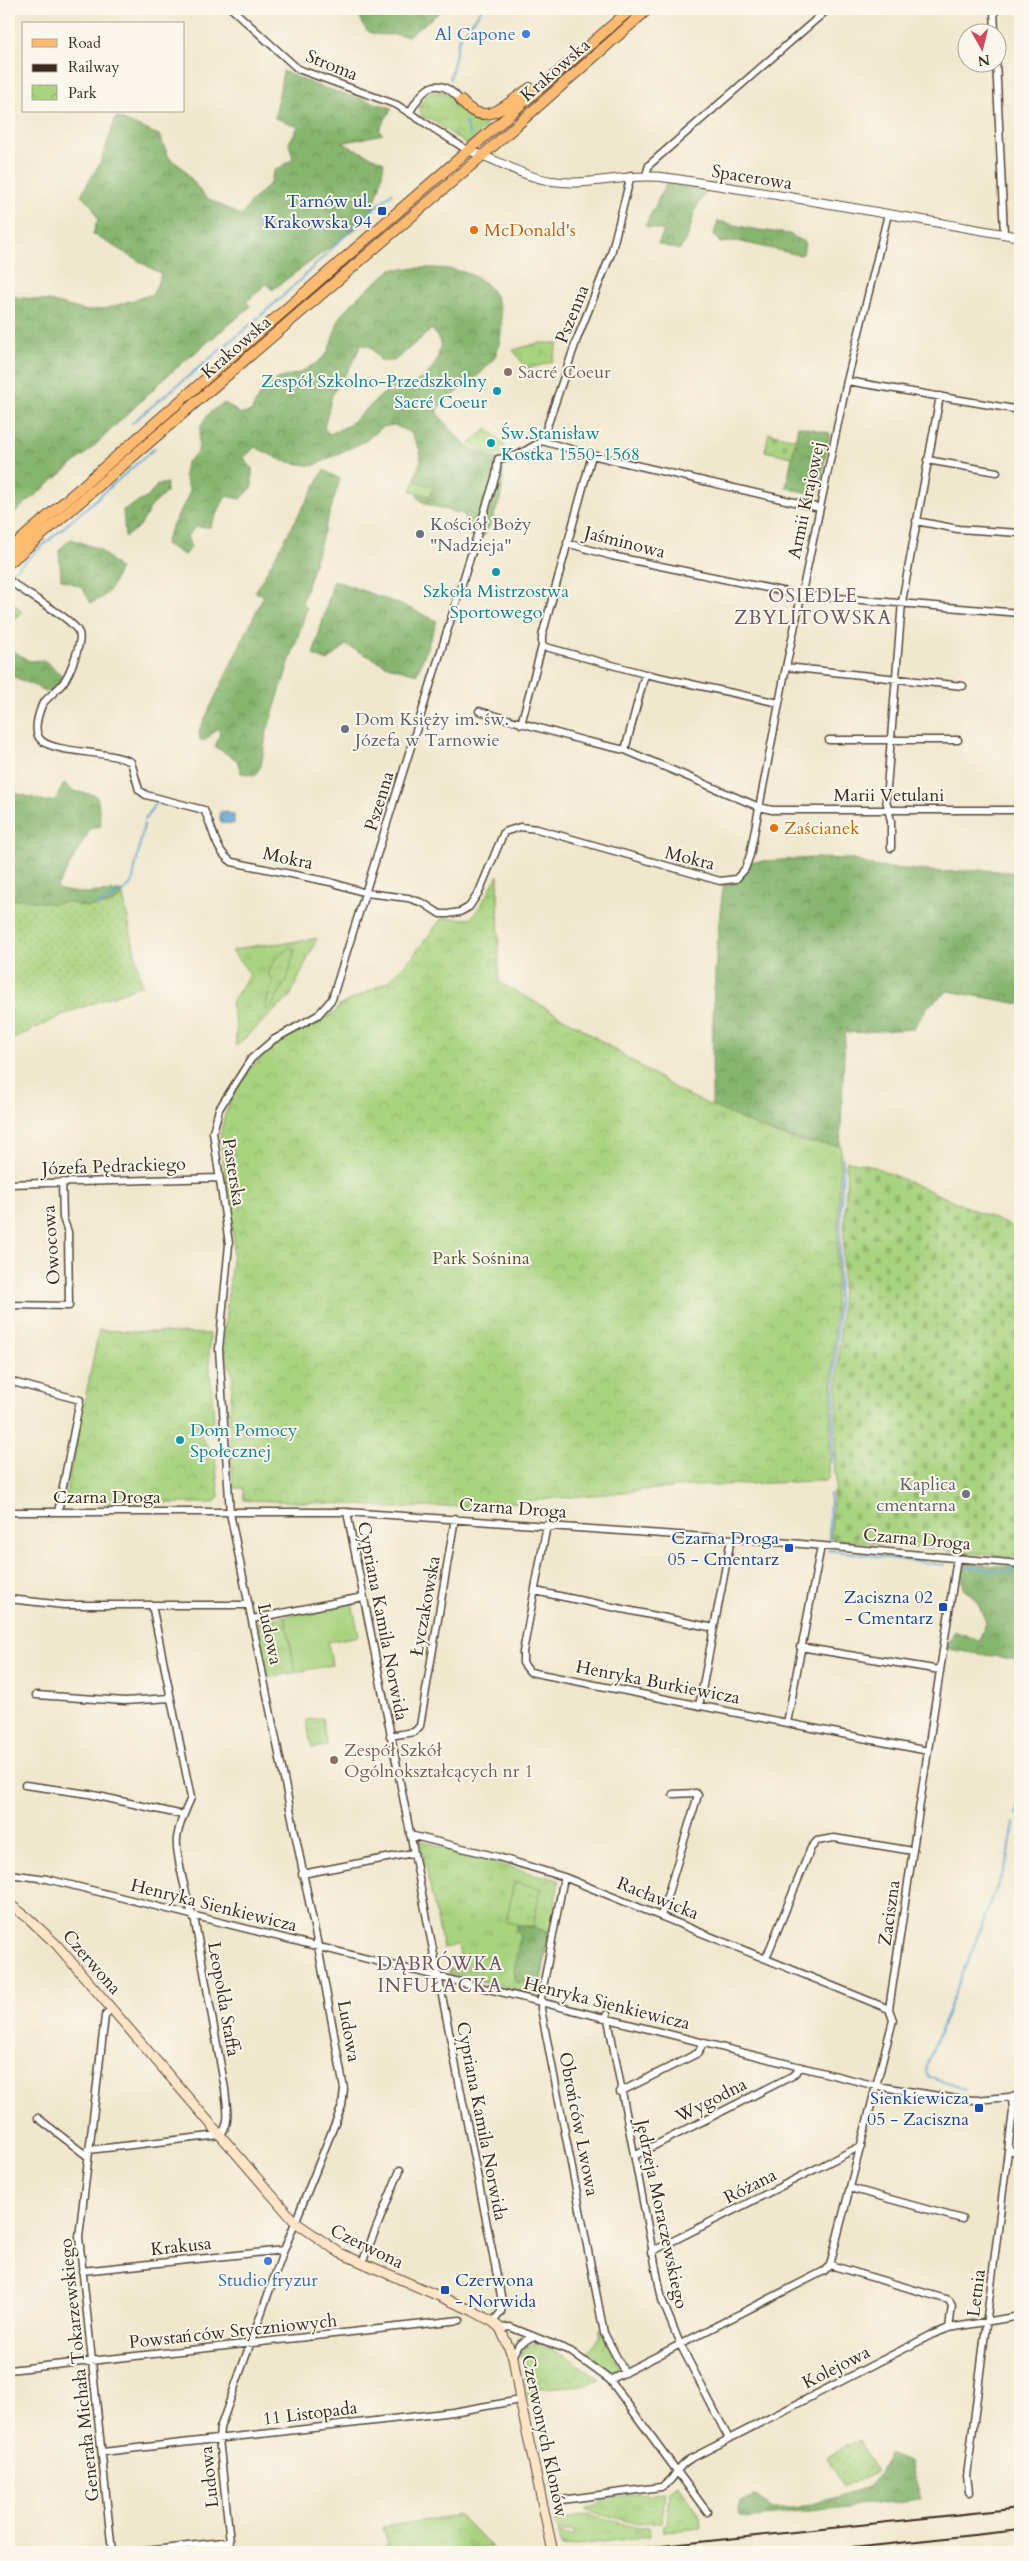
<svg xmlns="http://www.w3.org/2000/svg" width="1029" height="2561" viewBox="0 0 1029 2561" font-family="Cardo,serif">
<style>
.grass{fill:url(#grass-tufts);stroke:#727e4e}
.forest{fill:url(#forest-crowns);stroke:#607046;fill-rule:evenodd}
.wetland{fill:url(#wetland-marsh);stroke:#727e4e}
.cemetery{fill:url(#cemetery-stones);stroke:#727e4e}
.park{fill:url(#park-crowns);stroke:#727e4e}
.garden{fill:url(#garden-dots);stroke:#727e4e}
.pitch{fill:#a8d37f;stroke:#727e4e}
.water{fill:url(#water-ripples);stroke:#4c6678}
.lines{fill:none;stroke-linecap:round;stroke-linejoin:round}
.stream{stroke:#5ea2d2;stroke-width:2}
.minor-casing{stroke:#564638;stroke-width:9}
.tertiary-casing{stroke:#564638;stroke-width:10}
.secondary-casing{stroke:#564638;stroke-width:11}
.primary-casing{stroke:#564638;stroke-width:12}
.minor{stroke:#fff;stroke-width:6}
.tertiary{stroke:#fff;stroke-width:8}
.secondary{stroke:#ffe4c6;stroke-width:9}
.primary{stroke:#ffbb71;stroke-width:10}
.rail{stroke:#3b2a1e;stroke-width:2}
.shop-dot{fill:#3f7fe0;stroke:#fbf7ec;stroke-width:2}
.transit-dot{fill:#1a4fb4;stroke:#fbf7ec;stroke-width:2}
.food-dot{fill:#e8710a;stroke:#fbf7ec;stroke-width:2}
.education-dot{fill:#8d6e63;stroke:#fbf7ec;stroke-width:2}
.culture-dot{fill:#0f9aa8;stroke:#fbf7ec;stroke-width:2}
.worship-dot{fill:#6b7280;stroke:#fbf7ec;stroke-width:2}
.labels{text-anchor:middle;stroke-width:4;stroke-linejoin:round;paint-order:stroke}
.shop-label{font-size:18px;fill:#366cbe;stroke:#fbf7ec;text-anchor:end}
.street-label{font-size:18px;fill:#3b2a1e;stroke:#fbf7ec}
.transit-label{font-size:18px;fill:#164399;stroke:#fbf7ec;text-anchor:end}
.food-label{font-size:18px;fill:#c56008;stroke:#fbf7ec;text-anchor:start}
.education-label{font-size:18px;fill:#785e54;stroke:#fbf7ec;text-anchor:start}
.culture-label{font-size:18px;fill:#0d838f;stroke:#fbf7ec;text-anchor:start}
.worship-label{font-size:18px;fill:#5b616d;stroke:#fbf7ec;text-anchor:start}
.park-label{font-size:18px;fill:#565436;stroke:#fbf7ec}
.neighbourhood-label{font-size:19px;letter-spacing:1px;fill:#6f5762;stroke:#fbf7ec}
</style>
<defs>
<pattern id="grass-tufts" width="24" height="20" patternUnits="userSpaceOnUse" patternTransform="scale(1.25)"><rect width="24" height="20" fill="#a8d37f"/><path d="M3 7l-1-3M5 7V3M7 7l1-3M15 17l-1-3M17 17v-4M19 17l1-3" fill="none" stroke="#92b56d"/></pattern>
<pattern id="forest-crowns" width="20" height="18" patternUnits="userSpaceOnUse" patternTransform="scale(1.25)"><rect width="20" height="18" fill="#86b56e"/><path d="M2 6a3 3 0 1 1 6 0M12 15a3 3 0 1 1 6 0" fill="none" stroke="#6f935a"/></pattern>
<pattern id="wetland-marsh" width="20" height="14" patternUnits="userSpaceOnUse" patternTransform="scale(1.25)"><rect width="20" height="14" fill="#a8d37f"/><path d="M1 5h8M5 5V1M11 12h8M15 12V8" fill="none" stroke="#92b56d"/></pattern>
<pattern id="cemetery-stones" width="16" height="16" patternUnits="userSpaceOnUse" patternTransform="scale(1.25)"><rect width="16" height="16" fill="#a8d37f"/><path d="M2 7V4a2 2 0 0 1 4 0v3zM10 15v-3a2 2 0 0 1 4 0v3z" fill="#92b56d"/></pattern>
<pattern id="park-crowns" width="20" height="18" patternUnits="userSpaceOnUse" patternTransform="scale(1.25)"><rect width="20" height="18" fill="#a8d37f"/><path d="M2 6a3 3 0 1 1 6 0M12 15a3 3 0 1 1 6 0" fill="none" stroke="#92b56d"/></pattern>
<pattern id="garden-dots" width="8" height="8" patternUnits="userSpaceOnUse" patternTransform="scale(1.25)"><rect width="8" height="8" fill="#a8d37f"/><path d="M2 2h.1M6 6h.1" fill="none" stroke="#92b56d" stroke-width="1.8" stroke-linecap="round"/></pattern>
<pattern id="water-ripples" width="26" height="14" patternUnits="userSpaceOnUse" patternTransform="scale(1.25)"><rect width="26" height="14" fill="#5ea2d2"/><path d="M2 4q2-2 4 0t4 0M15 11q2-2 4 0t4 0" fill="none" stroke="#4f84aa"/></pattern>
</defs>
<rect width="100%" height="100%" fill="#fbf7ec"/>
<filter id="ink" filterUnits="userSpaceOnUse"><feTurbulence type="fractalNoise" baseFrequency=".02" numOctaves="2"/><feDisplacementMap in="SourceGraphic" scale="10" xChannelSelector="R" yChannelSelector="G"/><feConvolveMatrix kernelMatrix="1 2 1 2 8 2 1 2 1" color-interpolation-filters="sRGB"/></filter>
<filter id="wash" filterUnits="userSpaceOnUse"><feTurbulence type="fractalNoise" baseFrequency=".0096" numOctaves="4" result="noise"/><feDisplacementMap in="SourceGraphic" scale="20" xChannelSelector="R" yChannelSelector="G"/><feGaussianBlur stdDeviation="1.12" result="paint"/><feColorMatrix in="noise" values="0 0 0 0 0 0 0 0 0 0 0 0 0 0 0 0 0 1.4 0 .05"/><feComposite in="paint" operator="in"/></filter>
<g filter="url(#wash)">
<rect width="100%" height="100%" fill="#f0e8cd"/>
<path class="grass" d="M439,90C456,97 463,117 482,119L485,127L467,145L431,119L422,117L419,107L427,95Z
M488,428L505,446L500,456L485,453L470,443Z
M317,938L290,997L236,1046V1025L231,1003L250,974L232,951C260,942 289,945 317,938Z
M420,1840L543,1877L548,1875L559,1881L539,1995L449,1973V1969H463L458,1946L443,1948Z
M677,2484L700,2516L701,2528L664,2531L663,2525L667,2524L669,2490Z
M665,2491L662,2521L638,2524L587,2510L586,2508L597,2506L606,2498L646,2493L647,2496Z
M589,2514L638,2528L649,2527L650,2536L561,2547L558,2533L574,2536V2531H558L555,2521Z
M458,2515L492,2546L441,2552H362L388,2546L383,2527Z"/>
<path class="forest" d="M359,9H444L408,36C382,31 363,45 359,9Z
M283,71L315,85L392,108L379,130L383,134L342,143L384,162L380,186L370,218L272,290L266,284L246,302L251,306L249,308L168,375L89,451L9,517V296L49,301L87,311L107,308L153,294L161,274L93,234L98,219L92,206L81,195L101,161L116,117L159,135L170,159L182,167L205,197L242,216L250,203L270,183L274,171L293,159L289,143L298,127L275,118Z
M667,182L708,188L695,210L687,239L679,250L658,244L664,231L645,226Z
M718,221L752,229L789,234L805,242L803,254L799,255L737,241L720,243L714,234Z
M392,269C432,268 487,260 500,309C503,322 501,342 496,354C487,374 453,393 437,409V413C460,440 465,449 500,460C510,482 495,516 484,536L464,533L465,515L426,504L418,498L415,477L421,460L420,450L411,433L394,425L382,427L365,441L313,466L283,461L255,447L244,458L252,468V488L241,499L226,496L210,527H196L187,536L191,548L184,555L165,544C171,524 183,509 190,491L184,475L186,463L198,452C200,426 200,415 225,403L241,414L251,412L258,397L277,379L299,373L318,362L328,352L340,316L360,295ZM432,329L441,343C436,370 431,372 409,387L395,383L349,425L330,434L324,428L332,395L352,364L361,344L371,347L381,361H394Z
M798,426L830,433L818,495L786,488Z
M324,470L340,479L302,603L307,608L267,731L261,766L255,775L241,773L237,760L215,747L220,733L217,728L206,740H200L199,731L264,595L255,592Z
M167,483L166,493L151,507L140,526L125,537L123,510L148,497L157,485Z
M71,539L99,549L120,569C109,588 113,594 91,603L82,587L61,579L59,550Z
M334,580L407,607L437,621L417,674L388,666L346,645L328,661L313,655Z
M9,648L29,661L44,660L64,677L50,693L10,675Z
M64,783L73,791L95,795L98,800L101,826L91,828L57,887L60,890L80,893L122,891L123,896L108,905L84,907L67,902L48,905L9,902V804L15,793L45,801H55Z
M812,858L850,859L877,867L943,872L984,870L1020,873V1004L948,991L928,1006L913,1029L845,1033L840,1149L772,1133L712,1107C712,1031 713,956 724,881L736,879L747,862Z
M966,1563L1020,1568L1018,1660L947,1649L954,1631L979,1640L986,1622L975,1597L964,1590L962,1573Z
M517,1924L548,1931L540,1983L517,1982L513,1977L520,1936L516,1930Z
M888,2454L910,2463L921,2499L746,2518L738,2515L741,2502L756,2497L772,2509H795L830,2499L868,2487L879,2474Z"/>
<path class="wetland" d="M290,947L295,950L287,979L271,1007L267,1010L266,1004L273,981L268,975C271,961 279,955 290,947Z"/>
<path class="cemetery" d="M769,433L796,439L792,457L765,451Z
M10,600L22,612L9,625V601Z
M847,1161L870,1165L1020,1230V1558L831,1539L833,1492H835L836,1477L834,1474Z"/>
<path class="park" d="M539,343H558L552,362L527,369L513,350Z
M498,875L499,982L576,1025L681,1092L772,1133L803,1142L841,1146L829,1477L826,1481L690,1486L473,1506L388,1508L350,1504L244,1500L243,1488H233L229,1421L233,1375L225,1355L224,1330L234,1243L220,1139C223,1106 242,1074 267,1052C286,1034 314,1023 337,1011L339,1006L389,981L413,956L442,918L470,919L478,910Z
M99,1330L210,1334L209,1356L214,1420L199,1434L215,1456L219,1497L214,1503H64Z
M285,1616L296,1672L268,1678L257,1623Z
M514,1883L540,1888L533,1927L506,1922Z
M600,2328L620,2367L617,2373L610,2374L585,2355L600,2337Z
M534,2343L567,2356L600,2380C579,2389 557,2385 536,2389L537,2396L528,2398L521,2356L524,2348Z"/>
<path class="garden" d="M123,896L142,985L67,1013L9,1041V900L23,899L52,904L67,902L84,907L108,905Z
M859,2440L876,2472L843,2487L827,2456Z"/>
<path class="pitch" d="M414,481L433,487L430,496L411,491Z
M352,1602L359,1636L328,1642L332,1665L296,1672L285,1616Z
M322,1718L327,1746L312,1748L306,1720Z"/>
<path class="water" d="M223,811L234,815V824L221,823L219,813Z"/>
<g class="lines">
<path class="stream" d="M450,79L459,39L482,9
M465,122L470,135
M132,423C183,380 236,339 286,293C322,260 354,224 392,193
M9,575L155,448
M145,820L156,802
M97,905L124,891L132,884L144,824
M832,1462L843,1158
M829,1539L830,1494
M828,1550L945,1565
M966,1567L1020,1573
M1016,1815L1020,1789
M965,2089L932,2078L927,2074L926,2067L1008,1859L1014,1823"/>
</g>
</g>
<g filter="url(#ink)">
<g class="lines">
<g class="minor-casing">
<path id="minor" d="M232,9L298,69L397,105L467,150
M994,9L995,32
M996,59L1004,234
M410,112C424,86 438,74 461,101
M646,175L649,165L828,9
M847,381L1020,410
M542,441L592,455L820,508
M927,460L997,472
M916,521L958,529L1020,533
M567,543L612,556L801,595L1020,613
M9,580C25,595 71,616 79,633C83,642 69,675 63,683C57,691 47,697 42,705C38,715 32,733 42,741C59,754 108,750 131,762L139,790L146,795L204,810C214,829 214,850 232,862L330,882L366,893L408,898L423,903L440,914H448L460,912L469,907L479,892L504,832L520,827L537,829L720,881L736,879L745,869L750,855L786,667L847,381L888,214
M542,646L645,674L779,703
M786,667L963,686
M479,711L585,741L625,750L759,807L772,810H1020
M521,724L542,646V636L592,455
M829,740H958
M625,750L645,674
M891,848V821L886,800L902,602L940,396
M9,1184L219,1178
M9,1305L69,1306L68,1232L63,1218L62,1182
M9,1381L80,1400L58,1512
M9,1512H347L790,1543L1020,1564
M347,1512L502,2301L501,2312L493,2322
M547,1525L523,1652V1663L530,1672L928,1751
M535,1591L714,1628
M9,1599L64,1605H249
M252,1619L363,1597
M800,1647L940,1670
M36,1695L125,1701L170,1698
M699,1706L731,1539
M787,1723L821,1546
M390,1736L414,1732L420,1726L455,1518
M25,1785L89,1794L183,1815
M410,1835L498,1857L564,1877L889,2009
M9,1874L47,1879L877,2086L957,2099L976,2100L1020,2096
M302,1874L413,1853
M564,1877L541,1998V2009L604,2333L625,2373
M661,1916L698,1795L696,1793L673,1794
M766,1958L811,1848L817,1841L834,1838L913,1851
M111,2008L105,2016L79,2237L112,2552
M607,2014L662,2300L680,2344L729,2439
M620,2092L698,2053L704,2042
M38,2118L87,2156
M88,2150L220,2135C232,2124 226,2104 225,2089L195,1922C189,1907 175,1854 177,1838C179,1824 185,1811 191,1798L152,1605
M1009,2150L1020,2153
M634,2156L792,2076L801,2067
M850,2188L962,2219
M651,2252L861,2146
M362,2263L400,2170
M830,2265L893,2020L889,2009L957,1558
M82,2271L284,2250
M500,2328L510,2327L570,2351L610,2380L707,2512
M513,2357L519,2345L533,2336
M9,2370L460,2320
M610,2380L824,2271L830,2265L949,2300L952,2306L949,2328
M103,2452L453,2412L520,2400
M969,2492L967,2476L1013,2111L1012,2097
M561,2500L661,2487C677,2479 674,2468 690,2459L931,2335L949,2328L1020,2316
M138,2552L230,2541L219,2439L220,2428L284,2250L342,2106L344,2089L318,1946L230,1513L219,1349L229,1244L213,1132L219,1109L251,1059L273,1040L318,1015L332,999L496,475L498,459L518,455L542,441L577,339L611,254L631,175"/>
</g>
<g class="tertiary-casing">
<path id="tertiary" d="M467,150C496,158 521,177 552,181C592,187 628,172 669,178C786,195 903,217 1020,237"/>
</g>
<g class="secondary-casing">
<path id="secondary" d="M9,1904L27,1917L56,1944L295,2222L340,2253L473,2311L493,2322L500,2328L513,2357L520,2400L553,2552"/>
</g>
<g class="primary-casing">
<path id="primary" d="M461,101C486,130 506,104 530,88
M9,550L631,9
M9,563L483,155L648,9"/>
</g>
<use href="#minor" class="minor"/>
<use href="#tertiary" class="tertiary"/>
<use href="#secondary" class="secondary"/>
<use href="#primary" class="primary"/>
<path class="rail" d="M605,2552L1020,2508
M815,2552L1020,2530"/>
</g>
</g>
<g class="shop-dot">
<circle cx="526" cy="34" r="5"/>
<circle cx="268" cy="2261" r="5"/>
</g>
<g class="transit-dot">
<rect x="377" y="206" width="10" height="10" rx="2.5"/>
<rect x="784" y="1543" width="10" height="10" rx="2.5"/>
<rect x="938" y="1602" width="10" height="10" rx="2.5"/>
<rect x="974" y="2103" width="10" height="10" rx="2.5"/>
<rect x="440" y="2285" width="10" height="10" rx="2.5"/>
</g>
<g class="food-dot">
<circle cx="474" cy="230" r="5"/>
<circle cx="774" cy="828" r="5"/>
</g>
<g class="education-dot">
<circle cx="508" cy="372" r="5"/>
<circle cx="334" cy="1760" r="5"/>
</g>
<g class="culture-dot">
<circle cx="497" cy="391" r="5"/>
<circle cx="491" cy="443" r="5"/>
<circle cx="496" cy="572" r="5"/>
<circle cx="180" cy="1440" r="5"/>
</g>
<g class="worship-dot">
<circle cx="420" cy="534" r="5"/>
<circle cx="345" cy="729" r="5"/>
<circle cx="966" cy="1494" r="5"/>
</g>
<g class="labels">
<g class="shop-label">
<text x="516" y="40">Al Capone</text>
<text x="268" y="2286" text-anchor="middle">Studio fryzur</text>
</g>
<g class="street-label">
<text transform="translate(332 65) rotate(22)" y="6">Stroma</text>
<text transform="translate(555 70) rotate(-41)" y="6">Krakowska</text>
<text transform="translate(752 177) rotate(9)" y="6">Spacerowa</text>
<text transform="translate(572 314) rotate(-68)" y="6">Pszenna</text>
<text transform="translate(236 347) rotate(-41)" y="6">Krakowska</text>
<text transform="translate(806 500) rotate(-78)" y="6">Armii Krajowej</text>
<text transform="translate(625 542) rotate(14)" y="6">Jaśminowa</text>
<text x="889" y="801">Marii Vetulani</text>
<text transform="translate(379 801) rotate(-73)" y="6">Pszenna</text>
<text transform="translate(288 858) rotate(12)" y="6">Mokra</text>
<text transform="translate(690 858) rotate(14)" y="6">Mokra</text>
<text transform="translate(114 1166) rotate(-2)" y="6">Józefa Pędrackiego</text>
<text transform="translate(234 1172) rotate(81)" y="6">Pasterska</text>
<text transform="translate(51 1245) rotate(-94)" y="6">Owocowa</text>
<text x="107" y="1503">Czarna Droga</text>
<text transform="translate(513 1508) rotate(4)" y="6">Czarna Droga</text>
<text transform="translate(917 1539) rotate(5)" y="6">Czarna Droga</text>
<text transform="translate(425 1606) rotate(-80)" y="6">Łyczakowska</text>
<text transform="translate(383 1621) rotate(79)" y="6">Cypriana Kamila Norwida</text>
<text transform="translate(270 1634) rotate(78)" y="6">Ludowa</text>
<text transform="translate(658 1682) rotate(11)" y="6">Henryka Burkiewicza</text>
<text transform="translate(658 1898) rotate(22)" y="6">Racławicka</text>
<text transform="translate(214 1905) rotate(14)" y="6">Henryka Sienkiewicza</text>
<text transform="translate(889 1913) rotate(-82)" y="6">Zaciszna</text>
<text transform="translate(92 1962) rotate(49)" y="6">Czerwona</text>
<text transform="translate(224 1999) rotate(80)" y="6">Leopolda Staffa</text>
<text transform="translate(607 2003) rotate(14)" y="6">Henryka Sienkiewicza</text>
<text transform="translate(349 2031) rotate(80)" y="6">Ludowa</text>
<text transform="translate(711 2100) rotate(-27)" y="6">Wygodna</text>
<text transform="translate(482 2121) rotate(79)" y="6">Cypriana Kamila Norwida</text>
<text transform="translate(579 2124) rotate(79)" y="6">Obrońców Lwowa</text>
<text transform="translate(750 2186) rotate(-27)" y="6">Różana</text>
<text transform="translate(662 2214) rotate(78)" y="6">Jędrzeja Moraczewskiego</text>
<text transform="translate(181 2246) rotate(-6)" y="6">Krakusa</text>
<text transform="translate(367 2246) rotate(26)" y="6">Czerwona</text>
<text transform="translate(976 2293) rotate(-83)" y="6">Letnia</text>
<text transform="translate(233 2331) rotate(-6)" y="6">Powstańców Styczniowych</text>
<text transform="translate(836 2367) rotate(-27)" y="6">Kolejowa</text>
<text transform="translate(79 2370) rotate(-96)" y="6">Generała Michała Tokarzewskiego</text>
<text transform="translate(310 2413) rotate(-7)" y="6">11 Listopada</text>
<text transform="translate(545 2436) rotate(78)" y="6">Czerwonych Klonów</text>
<text transform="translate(209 2477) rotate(-96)" y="6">Ludowa</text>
</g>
<g class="transit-label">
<text x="372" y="207">Tarnów ul.<tspan x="372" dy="21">Krakowska 94</tspan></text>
<text x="779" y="1544">Czarna Droga<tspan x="779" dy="21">05 - Cmentarz</tspan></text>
<text x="933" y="1603">Zaciszna 02<tspan x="933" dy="21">- Cmentarz</tspan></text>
<text x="969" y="2104">Sienkiewicza<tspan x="969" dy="21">05 - Zaciszna</tspan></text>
<text x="455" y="2286" text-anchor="start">Czerwona<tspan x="455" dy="21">- Norwida</tspan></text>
</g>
<g class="food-label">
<text x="484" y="236">McDonald's</text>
<text x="784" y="834">Zaścianek</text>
</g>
<g class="education-label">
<text x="518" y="378">Sacré Coeur</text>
<text x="344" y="1756">Zespół Szkół<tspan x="344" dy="21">Ogólnokształcących nr 1</tspan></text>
</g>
<g class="culture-label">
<text x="487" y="387" text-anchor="end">Zespół Szkolno-Przedszkolny<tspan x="487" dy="21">Sacré Coeur</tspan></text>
<text x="501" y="439">Św.Stanisław<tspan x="501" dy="21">Kostka 1550-1568</tspan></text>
<text x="496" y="597" text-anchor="middle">Szkoła Mistrzostwa<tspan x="496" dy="21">Sportowego</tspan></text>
<text x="190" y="1436">Dom Pomocy<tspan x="190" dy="21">Społecznej</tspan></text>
</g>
<g class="worship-label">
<text x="430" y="530">Kościół Boży<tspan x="430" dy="21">"Nadzieja"</tspan></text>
<text x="355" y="725">Dom Księży im. św.<tspan x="355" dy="21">Józefa w Tarnowie</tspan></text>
<text x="956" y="1490" text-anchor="end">Kaplica<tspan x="956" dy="21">cmentarna</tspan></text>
</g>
<g class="park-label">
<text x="481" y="1264">Park Sośnina</text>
</g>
<g class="neighbourhood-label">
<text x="813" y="602">OSIEDLE<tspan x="813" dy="22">ZBYLITOWSKA</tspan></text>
<text x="440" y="1970">DĄBRÓWKA<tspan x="440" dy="22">INFUŁACKA</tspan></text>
</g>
</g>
<rect width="1029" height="2561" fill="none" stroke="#fbf7ec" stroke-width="30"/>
<rect x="22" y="22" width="162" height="90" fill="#fbf7ec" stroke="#aea59a"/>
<rect x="32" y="39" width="25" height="8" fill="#ffbb71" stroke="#aea59a"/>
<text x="68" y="48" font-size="15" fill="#3b2a1e">Road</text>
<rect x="32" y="64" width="25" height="8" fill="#3b2a1e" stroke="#aea59a"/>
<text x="68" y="72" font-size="15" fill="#3b2a1e">Railway</text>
<rect x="32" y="85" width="25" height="15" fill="url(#park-crowns)" stroke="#aea59a"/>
<text x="68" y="98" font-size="15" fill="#3b2a1e">Park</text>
<g transform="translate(982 48) rotate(172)"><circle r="24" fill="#fbf7ec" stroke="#aea59a"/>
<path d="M0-4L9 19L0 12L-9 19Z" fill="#d1495b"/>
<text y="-8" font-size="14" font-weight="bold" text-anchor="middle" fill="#3b2a1e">N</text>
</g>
</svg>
